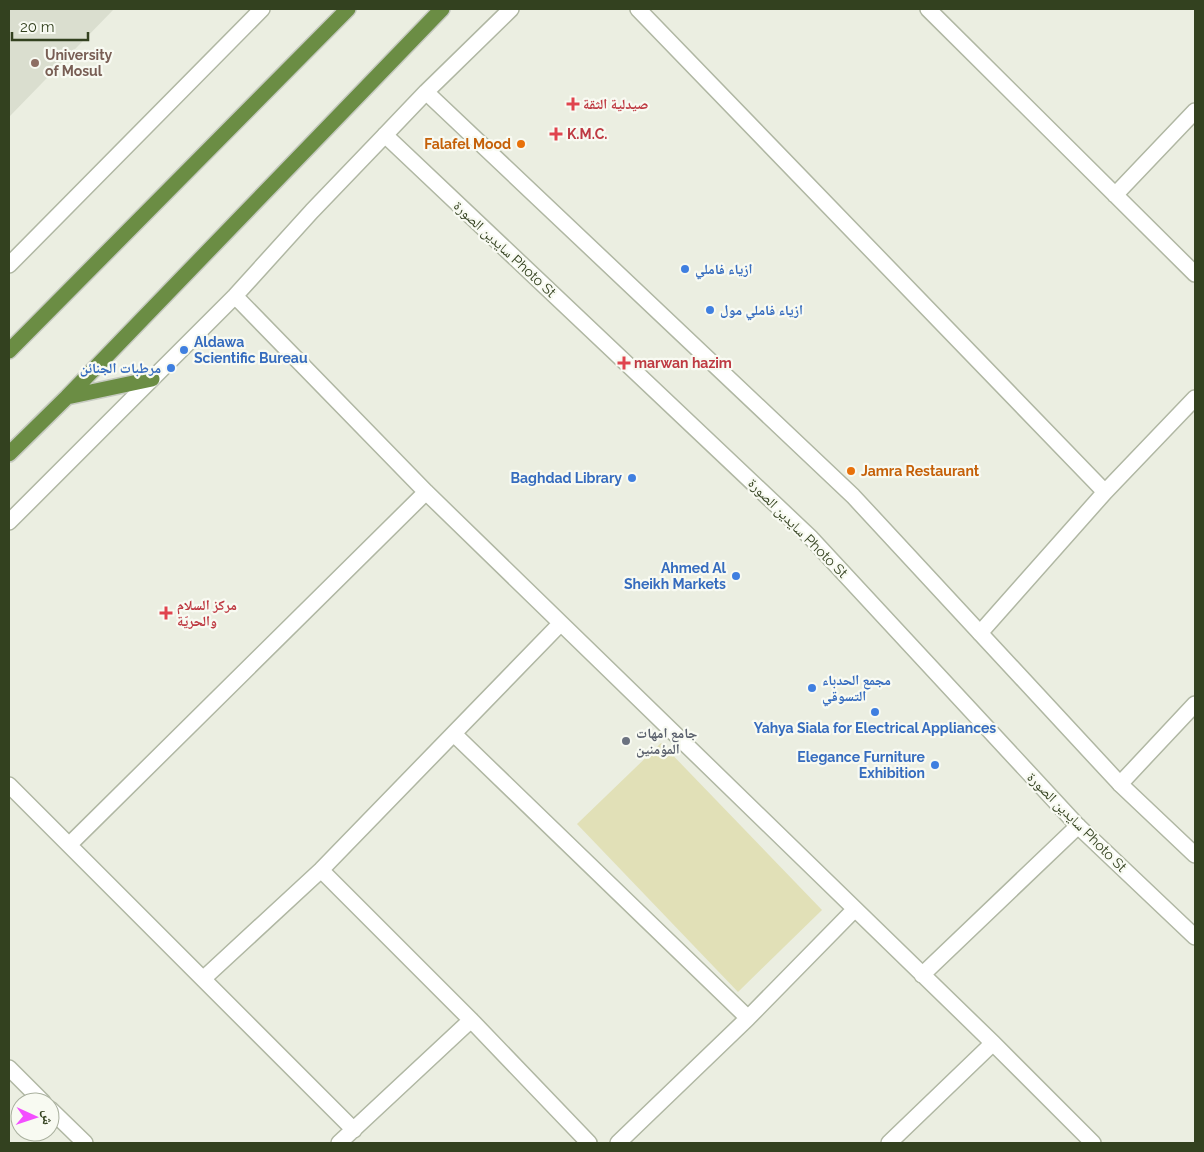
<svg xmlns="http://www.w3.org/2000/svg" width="1204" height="1152" viewBox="0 0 1204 1152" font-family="Raleway,'Noto Naskh Arabic',sans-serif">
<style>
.built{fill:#dadecf}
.green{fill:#e1e0b7}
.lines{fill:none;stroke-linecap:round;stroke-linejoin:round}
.minor-casing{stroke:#b0b7a3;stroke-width:18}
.tertiary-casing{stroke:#b0b7a3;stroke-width:18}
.trunk-casing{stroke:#c6cac0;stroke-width:18}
.minor{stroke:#fff;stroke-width:15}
.tertiary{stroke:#fff;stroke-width:15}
.trunk{stroke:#6b8d44;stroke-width:15}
.education-dot{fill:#8d6e63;stroke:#f8faf2;stroke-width:2}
.health-dot{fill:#e0444e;stroke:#f8faf2;stroke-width:2}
.food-dot{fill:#e8710a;stroke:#f8faf2;stroke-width:2}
.shop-dot{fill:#3f7fe0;stroke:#f8faf2;stroke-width:2}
.worship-dot{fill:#6b7280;stroke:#f8faf2;stroke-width:2}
.labels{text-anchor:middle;stroke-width:4.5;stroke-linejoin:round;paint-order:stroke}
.education-label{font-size:14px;font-weight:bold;fill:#785e54;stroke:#f8faf2;text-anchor:start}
.health-label{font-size:14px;font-weight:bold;fill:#be3a42;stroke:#f8faf2;text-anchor:start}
.food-label{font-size:14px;font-weight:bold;fill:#c56008;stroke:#f8faf2;text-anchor:end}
.street-label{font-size:14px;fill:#33411f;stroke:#f8faf2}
.shop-label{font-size:14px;font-weight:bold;fill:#366cbe;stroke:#f8faf2;text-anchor:start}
.worship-label{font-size:14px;font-weight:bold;fill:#5b616d;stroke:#f8faf2;text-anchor:start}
</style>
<rect width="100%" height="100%" fill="#ebeee1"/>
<path class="built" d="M9,9H114L9,117Z"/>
<path class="green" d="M661,743L822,910L738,992L577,824Z"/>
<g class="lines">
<g class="minor-casing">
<path id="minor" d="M638,9L1105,492
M928,9L1195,274
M1115,195L1195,111
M9,265L262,9
M235,296L426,492L993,1043L1093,1143
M9,522L235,296L312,211L385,135
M980,633L1105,492L1195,398
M455,735L748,1018
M1120,784L1195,704
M9,785L354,1130
M70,844L426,492
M321,870L471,1020L589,1143
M922,975L1078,826
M203,979L321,870L560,624
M9,1068L43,1102
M50,1109L85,1143
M339,1143L471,1020
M618,1143L748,1018L854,910
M889,1143L993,1043"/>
</g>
<g class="tertiary-casing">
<path id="tertiary" d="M511,9L426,92L385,135L811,538L1078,826L1195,937
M426,92L853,496L1120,784L1195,855"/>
</g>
<g class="trunk-casing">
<path id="trunk" d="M9,351L348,9
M67,397L152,379
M9,454L67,397L442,9"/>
</g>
<use href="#minor" class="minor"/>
<use href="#tertiary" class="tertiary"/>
<use href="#trunk" class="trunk"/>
</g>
<circle class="education-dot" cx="35" cy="63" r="5"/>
<g class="health-dot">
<path d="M570.5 96.5h5v5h5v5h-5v5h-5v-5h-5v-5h5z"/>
<path d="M553.5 126.5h5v5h5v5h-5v5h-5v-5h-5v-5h5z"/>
<path d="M621.5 355.5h5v5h5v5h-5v5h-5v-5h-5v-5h5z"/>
<path d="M163.5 605.5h5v5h5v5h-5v5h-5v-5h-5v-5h5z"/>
</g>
<g class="food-dot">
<circle cx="521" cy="144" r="5"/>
<circle cx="851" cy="471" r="5"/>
</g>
<g class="shop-dot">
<circle cx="685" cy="269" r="5"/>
<circle cx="710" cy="310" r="5"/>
<circle cx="184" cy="350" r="5"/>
<circle cx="171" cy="368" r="5"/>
<circle cx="632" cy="478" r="5"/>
<circle cx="736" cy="576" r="5"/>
<circle cx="812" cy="688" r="5"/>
<circle cx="875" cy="712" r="5"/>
<circle cx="935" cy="765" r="5"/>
</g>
<circle class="worship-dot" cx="626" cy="741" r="5"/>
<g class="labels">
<g class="education-label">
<text x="45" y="60">University<tspan x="45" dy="16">of Mosul</tspan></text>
</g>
<g class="health-label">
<text x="583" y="109">صيدلية الثقة</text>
<text x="567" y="139">K.M.C.</text>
<text x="634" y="368">marwan hazim</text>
<text x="177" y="610">مركز السلام<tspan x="177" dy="16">والحريّة</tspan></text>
</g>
<g class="food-label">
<text x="511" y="149">Falafel Mood</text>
<text x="861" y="476" text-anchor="start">Jamra Restaurant</text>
</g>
<g class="street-label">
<text transform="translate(505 249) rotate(43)" y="5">سايدين الصورة Photo St</text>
<text transform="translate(798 528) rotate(45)" y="5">سايدين الصورة Photo St</text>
<text transform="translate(1077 822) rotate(45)" y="5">سايدين الصورة Photo St</text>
</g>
<g class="shop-label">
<text x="695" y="274">ازياء فاملي</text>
<text x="720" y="315">ازياء فاملي مول</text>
<text x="194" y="347">Aldawa<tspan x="194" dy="16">Scientific Bureau</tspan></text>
<text x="161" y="373" text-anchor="end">مرطبات الجنائن</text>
<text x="622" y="483" text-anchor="end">Baghdad Library</text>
<text x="726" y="573" text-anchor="end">Ahmed Al<tspan x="726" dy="16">Sheikh Markets</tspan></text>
<text x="822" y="685">مجمع الحدباء<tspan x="822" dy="16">التسوقي</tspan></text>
<text x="875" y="733" text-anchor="middle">Yahya Siala for Electrical Appliances</text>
<text x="925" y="762" text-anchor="end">Elegance Furniture<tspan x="925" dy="16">Exhibition</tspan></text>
</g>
<g class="worship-label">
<text x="636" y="738">جامع امهات<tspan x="636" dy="16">المؤمنين</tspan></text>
</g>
</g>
<rect width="1204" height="1152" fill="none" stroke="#33411f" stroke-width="20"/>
<g transform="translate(35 1117) rotate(93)"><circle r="24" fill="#f8faf2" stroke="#a9b09e"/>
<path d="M0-4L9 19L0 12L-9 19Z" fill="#f34eff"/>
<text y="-8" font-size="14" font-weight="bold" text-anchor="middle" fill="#33411f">ش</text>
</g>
<path d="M12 32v8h76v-8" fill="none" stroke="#33411f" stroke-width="2.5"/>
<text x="20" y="32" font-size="15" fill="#33411f" stroke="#f8faf2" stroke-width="4" paint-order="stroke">20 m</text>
</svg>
